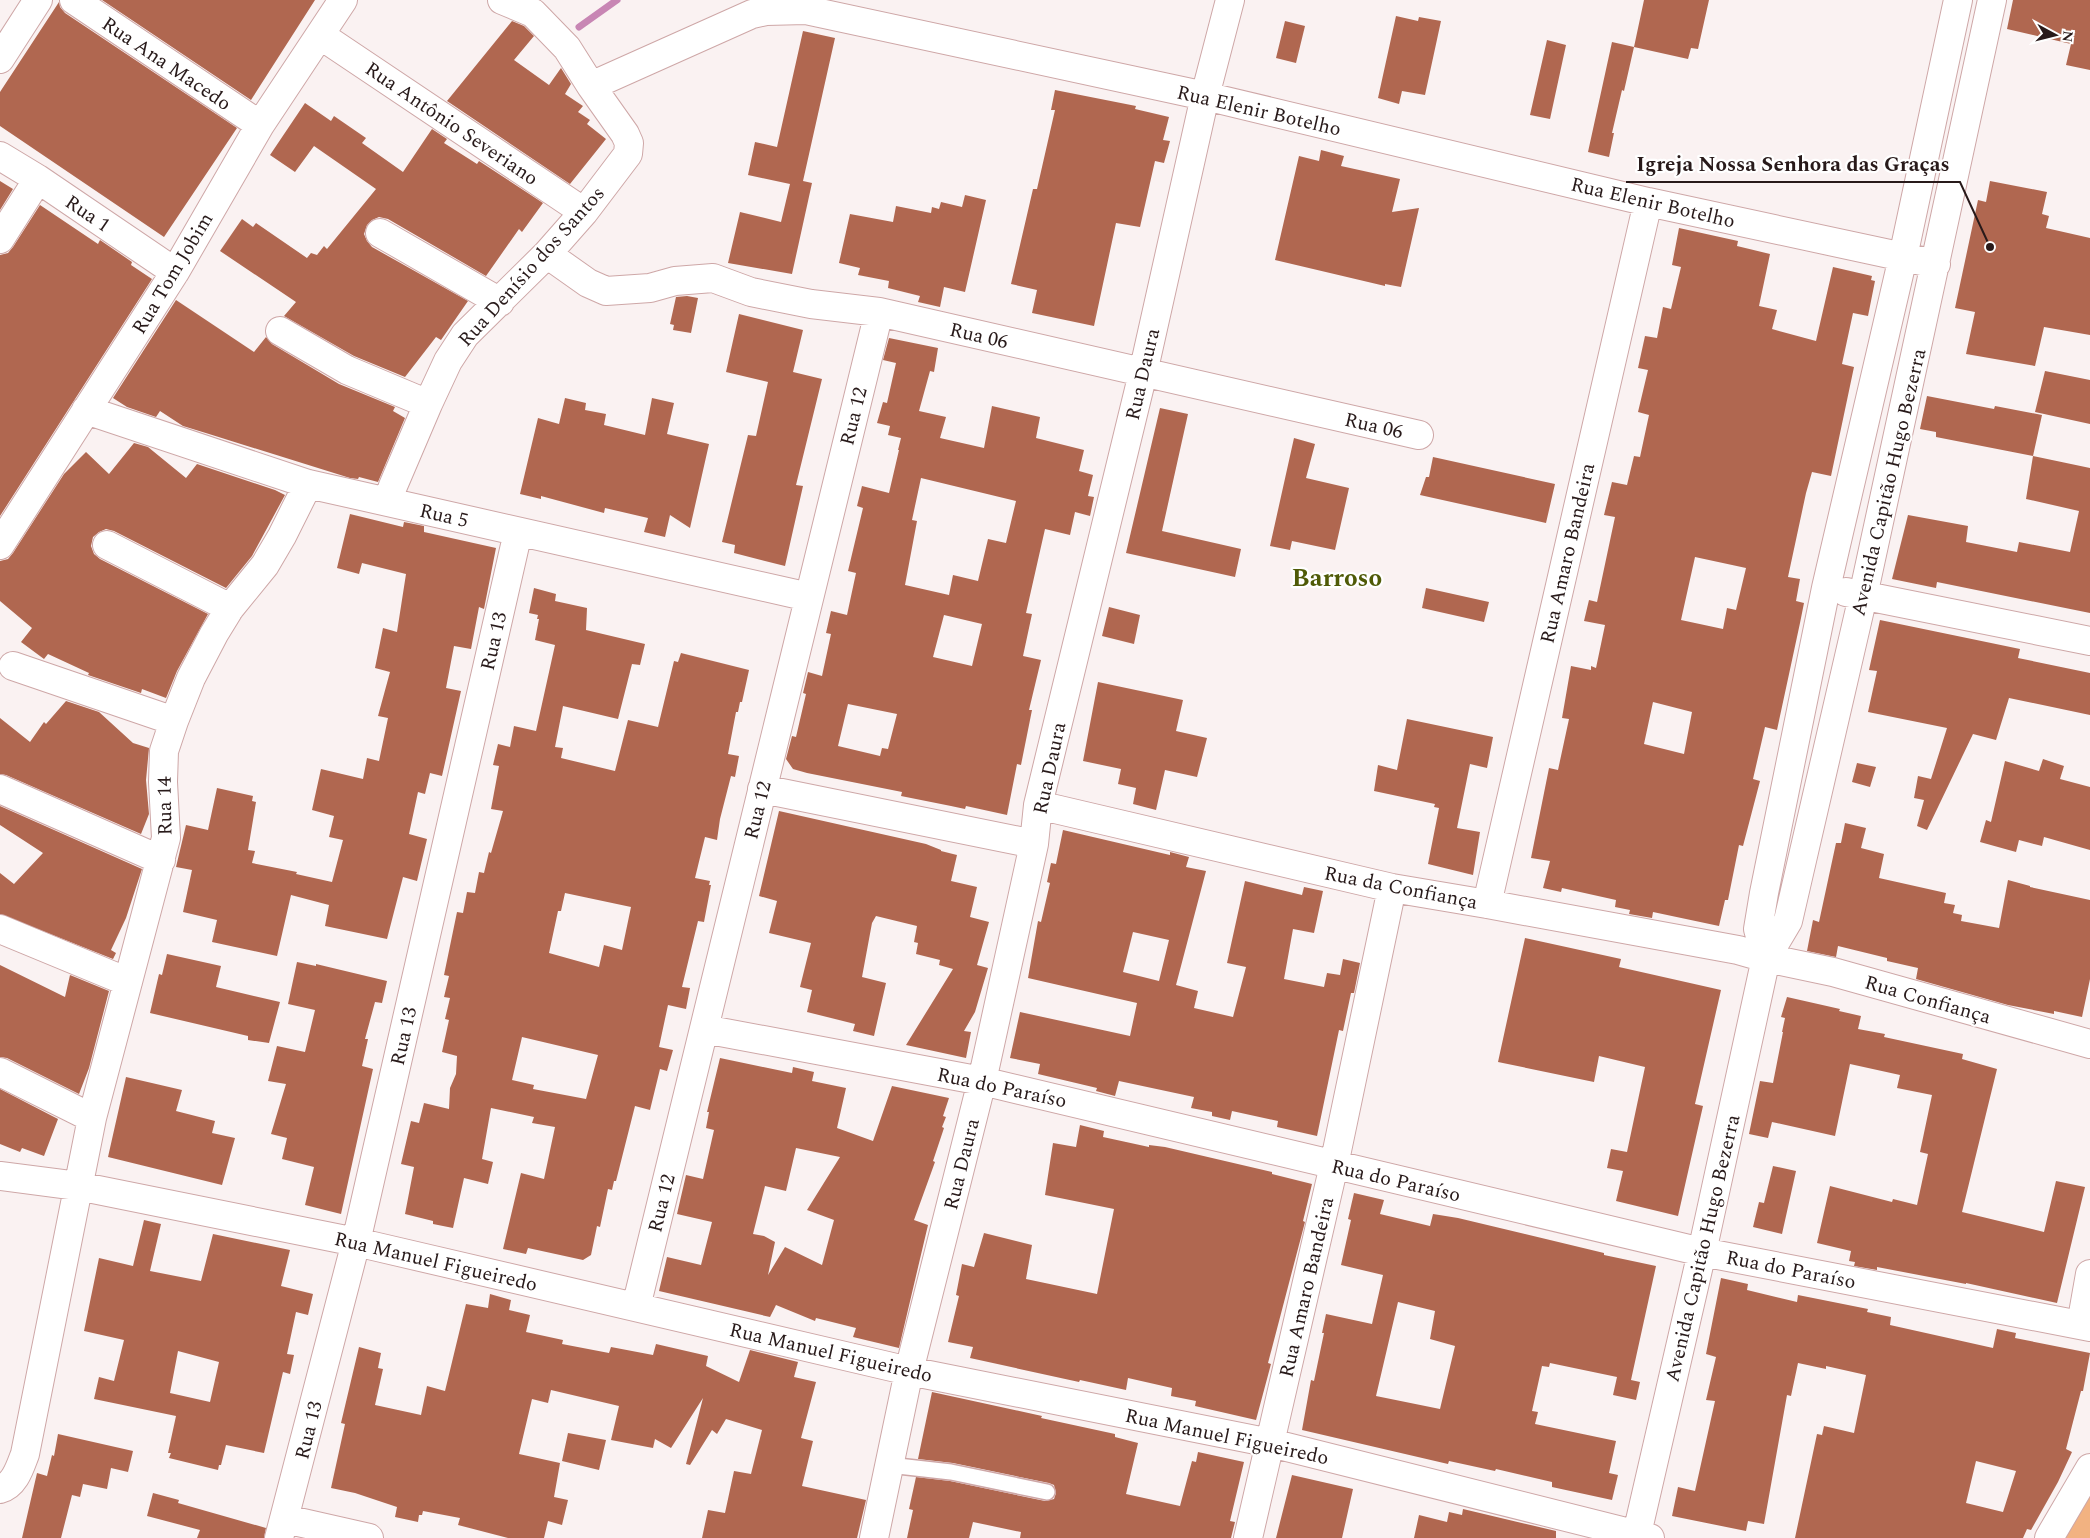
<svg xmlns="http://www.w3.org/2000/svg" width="2090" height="1538" viewBox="0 0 2090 1538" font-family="Spectral,serif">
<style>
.green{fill:#f2b281}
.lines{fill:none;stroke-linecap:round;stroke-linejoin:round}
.stream{stroke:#c886b4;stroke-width:7}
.building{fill:#b06750;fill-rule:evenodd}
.service-casing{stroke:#cea7a7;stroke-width:18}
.minor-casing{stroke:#cea7a7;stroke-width:30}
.service{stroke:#fff;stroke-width:15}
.minor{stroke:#fff;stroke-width:28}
.labels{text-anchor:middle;stroke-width:4.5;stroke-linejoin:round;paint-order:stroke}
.street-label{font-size:20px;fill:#281a1a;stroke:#fff}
.district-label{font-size:25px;font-weight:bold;fill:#4f5a07;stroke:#fff}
.leader{fill:none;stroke:#281a1a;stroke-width:2}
.callout-dot{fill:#281a1a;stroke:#fff;stroke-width:2}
.callout-label{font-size:21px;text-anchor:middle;font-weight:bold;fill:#281a1a;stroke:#fff;stroke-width:4.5;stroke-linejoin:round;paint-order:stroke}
</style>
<rect width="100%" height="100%" fill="#faf2f2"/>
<path class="green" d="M2090,1492V1538H2065Z"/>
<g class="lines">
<path class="stream" d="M579,27L617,0"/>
</g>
<path class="building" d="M102,0H315L251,100Z
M1644,0H1709L1698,49L1691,48L1688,59L1634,47Z
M2013,0H2090V70L2066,65L2071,44L2007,29Z
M59,2L60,7L65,13L237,128L164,237L0,126V92Z
M1396,16L1418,21L1419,17L1441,21L1425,95L1402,91L1399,104L1378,98Z
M512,21L524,26L534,36L514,60L549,85L561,68L571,84L565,94L583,106L578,112L590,120L587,124L606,139L570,184L447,101Z
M1285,21L1305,26L1296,63L1276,58Z
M803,31L835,38L803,181L812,183L792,274L728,263L740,212L781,222L790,184L748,175L755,142L777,147Z
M1547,40L1566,45L1550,119L1530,115Z
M1612,42L1634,47L1624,91L1622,90L1612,133H1614L1609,157L1588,152Z
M1055,90L1136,106L1135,109L1169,117L1163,140L1170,141L1164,163L1155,161L1140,227L1116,223L1094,326L1032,313L1037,290L1011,284L1033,189H1037L1055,110H1051Z
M305,103L331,121L334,116L366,138L362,143L403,172L432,129L447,139L444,143L477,164L479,161L543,203L522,232L519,229L486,276L388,219L379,217L372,220L367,225L364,234L367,241L372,247L468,301L441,340L436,337L405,377L354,356L284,316L296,302L220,251L242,219L253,227L256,223L307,258L311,253L317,255L324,246L327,249L376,189L314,146L295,172L270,155Z
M1321,150L1344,156L1341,166L1400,179L1392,212L1419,208L1401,287L1385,284V286L1275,260L1299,156L1319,161Z
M0,181L13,189L0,210Z
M1990,181L2047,192L2042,214L2049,216L2046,228L2090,238V335L2044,327L2035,366L1966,354L1975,312L1955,308L1978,200L1986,202Z
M965,195L986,200L965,292L944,287L940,307L918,302L920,296L888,288L889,281L858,275L860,268L839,263L850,214L893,222L896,206L931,213L932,207L939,209L941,202L962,207Z
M40,205L98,244L100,240L132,262L131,265L152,279L0,516V255L8,253L13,247Z
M1679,228L1738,241L1737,246L1770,254L1759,306L1777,310L1772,329L1816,341L1833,267L1872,276L1871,280L1875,281L1868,316L1853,313L1842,364L1854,367L1831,476L1812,472L1806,493L1788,577L1800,579L1796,601L1804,603L1800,623L1777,730L1765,727L1753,779L1760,781L1743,846L1739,845L1728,900H1725L1719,926L1653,912L1652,918L1629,914L1630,910L1615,907L1616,900L1562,888L1561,892L1543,888L1550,861L1531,858L1549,768L1558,770L1569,719L1562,718L1571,666L1591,670V666L1596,668L1605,625L1584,621L1589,600L1597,602L1615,517L1604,515L1612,482L1627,485L1634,456L1640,457L1649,415L1638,412L1648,370L1638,368L1645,336L1657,338L1663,307L1671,309L1681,267L1672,265ZM1695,557L1746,568L1736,610L1727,608L1723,629L1681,620ZM1653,702L1692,712L1684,754L1644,744Z
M687,296L698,298L691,333L673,330L674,325L670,324L676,297Z
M176,300L254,352L266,337L272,344L339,384L395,407L393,411L405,418L378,482L359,477L358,479L350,478L209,434L183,426L160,411L156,417L127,407L113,398Z
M739,314L803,330L793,372L822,379L796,485L803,486L785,566L734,553L735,545L722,542L748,435L756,436L768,382L726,372Z
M889,338L938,348L934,372L930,371L919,411L946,417L940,438L984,448L992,406L1040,417L1036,438L1084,450L1079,471L1093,475L1088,496L1094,497L1090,516L1075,512L1070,535L1045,529L1026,613L1032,614L1023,656L1041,660L1029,710H1032L1021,765L1017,764L1007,815L966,806L965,809L951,806L901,796L902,792L807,773L793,769L786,759L792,736L796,737L806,694L803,693L808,672L822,676L831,634L826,633L831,611L847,615L856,573L848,571L863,508L857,506L862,486L889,493L899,450H898L901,438L888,435L890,426L877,423L883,402L887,403L896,363L883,360ZM921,478L1016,501L1006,543L988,539L978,581L953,575L949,595L905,585L917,521L912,520ZM944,615L982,624L972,666L933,657ZM848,704L897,714L888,749L882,748L880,756L838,746Z
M2045,371L2090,380V424L2035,412Z
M1927,396L1994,409L1995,406L2042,415L2033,456L1936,437V432L1920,429Z
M565,398L586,403L585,410L606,414L604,425L645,435L652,398L674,403L667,434L709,444L690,528L670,515L665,537L644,532L648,518L605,508L604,513L541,496V499L520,494L538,418L559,424Z
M1160,408L1188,414L1162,531L1241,549L1235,577L1126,553Z
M1294,438L1315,444L1306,478L1349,488L1335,550L1292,541L1290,550L1270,546Z
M134,443L148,447L186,478L197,464L275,490L285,495L252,556L226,588L114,531L106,529L99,532L93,537L91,546L94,554L100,559L208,614L177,671L166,698L142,689L141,693L88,675L89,673L48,654L44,659L21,642L32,628L0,601V561L8,559L13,553L64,474L86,452L109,474Z
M2033,456L2090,468V613L1937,582L1936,588L1892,579L1908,515L1968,526L1966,542L2017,552L2019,542L2070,552L2079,511L2026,499Z
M1433,457L1555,484L1546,523L1420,495L1426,477H1429Z
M350,514L403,527L404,522L424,526V532L496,548L484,609L479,607L471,649L454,646L446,688L461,691L442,776L430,773L425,794L418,792L409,834L427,839L417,881L403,877L387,939L325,926L329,905L291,895L277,956L212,942L217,920L183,912L192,870L176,867L186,825L208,830L217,788L253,796L252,801L256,802L248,850L255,851L252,863L297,872L296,874L332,882L343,840L329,837L334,816L312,810L321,769L363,779L367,758L379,761L388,718L378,716L390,672L375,668L383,628L397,632L406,574L362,563L359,574L337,568Z
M534,588L556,594L555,601L587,608L586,630L645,644L640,665L632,664L618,719L563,706L555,747L563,748L561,758L615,771L628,720L658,727L674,661L678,662L681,653L749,670L742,702H740L738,712H736L728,754L739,756L735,777L731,776L720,819L717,840L705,837L695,878L710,881L709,885H711L704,922L698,921L682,987L690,988L686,1009L668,1005L659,1047L673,1050L667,1071L660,1069L650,1110L635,1106L616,1181H614L612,1190L608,1189L600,1227L597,1226L591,1255L583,1260L528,1248L526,1254L503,1249L521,1173L544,1179L555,1127L532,1123L534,1117L491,1108L482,1159L493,1162L488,1184L464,1178L453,1228L433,1224V1221L405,1214L414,1167L401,1164L411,1121L419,1123L424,1103L449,1109L450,1088L456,1074L457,1056L442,1052L449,1020L445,1019L450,998L444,997L449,976L444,975L457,912L463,913L467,892L475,893L479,872L484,873L489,852L491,853L503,811L491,809L499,766L493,765L498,744L510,747L514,726L536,731L555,645L535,640L539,619H537L538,615L529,613ZM565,893L631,907L622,950L604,945L599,967L549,953L558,911H561ZM522,1037L598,1055L586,1099L533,1089L534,1085L512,1080Z
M1426,588L1489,602L1484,622L1422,608Z
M1109,607L1140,615L1134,644L1102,636Z
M1880,620L2020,649L2018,658L2090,673V715L2009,698L1996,740L1973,734L1927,830L1917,826L1924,800L1914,798L1918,776L1931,779L1947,728L1868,712L1877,671L1869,670Z
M1098,682L1183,700L1176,731L1207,738L1197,777L1165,770L1156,810L1133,804L1136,788L1118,784L1121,769L1083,761Z
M66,701L99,712L133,743L149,748L146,780L149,814L141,834L6,775L0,774V718L30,742L44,722L46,724Z
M1407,719L1493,737L1487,768L1470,764L1457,828L1480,832L1473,875L1428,864L1439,808L1434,807L1435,804L1374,791L1378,765L1397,770Z
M2043,759L2064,766L2060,779L2090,787V850L2044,837L2042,846L2019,840L2016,852L1980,842L1986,820L1991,822L2005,761L2039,771Z
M1857,763L1876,767L1870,787L1852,782Z
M0,806L142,869L126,918L111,950L116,953L113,959L0,914V873L14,884L43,853L0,825Z
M779,811L926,844L941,850V851L957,855L951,881L977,887L970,917L989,922L977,965L988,968L975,1012L964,1031L971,1032L966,1058L906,1045L953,969L939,965L940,960L916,954L918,943L914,942L917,926L876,916L872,923L862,977L886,983L874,1036L853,1031L855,1024L807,1012L812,990L800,987L811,943L769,933L777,901L759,896Z
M1845,823L1866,828L1861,848L1884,854L1879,878L1946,893L1944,903L1955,905L1953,913L1962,915L1961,921L1999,928L2008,880L2030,886V887L2090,900V979L2082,1017L2054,1011V1014L2008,1005L1916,979L1918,968L1887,961V958L1838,946L1836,957L1807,951L1813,920L1819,922L1836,843H1841Z
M1063,830L1170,855V852L1189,857L1186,867L1206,871L1176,985L1198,991L1194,1008L1233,1017L1246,967L1227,963L1245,881L1302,895L1304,887L1323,891L1314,933L1293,929L1284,979L1324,987L1327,973L1340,975L1343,959L1360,963L1354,993H1351L1343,1031L1339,1030L1317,1136L1277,1127L1278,1121L1232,1111L1230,1120L1212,1116V1112L1191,1108L1194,1097L1119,1081L1115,1096L1096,1091L1097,1088L1038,1074L1040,1064L1010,1058L1020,1012L1130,1036L1137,1003L1028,978L1038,921L1041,922L1050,883L1047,882L1051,863L1056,864ZM1133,932L1169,940L1159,981L1123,972Z
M1525,938L1621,959L1619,967L1721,990L1695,1104L1703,1106L1678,1216L1616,1201L1623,1171L1607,1168L1611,1149L1627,1152L1645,1067L1599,1056L1594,1082L1498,1062Z
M167,954L221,966L216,987L280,1002L269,1043L248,1040V1036L150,1013L159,974L162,975Z
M297,962L316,966V964L387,981L382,1003L375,1002L365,1039H368L362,1066L373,1069L341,1214L305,1205L314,1167L282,1159L287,1138L271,1134L286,1084L268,1081L277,1046L305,1052L315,1010L288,1004Z
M0,965L65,997L70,975L109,991L89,1068L79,1094L7,1058L0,1057Z
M1787,997L1840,1009L1839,1011L1861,1016L1858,1029L1885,1034L1884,1037L1963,1054L1962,1059L1997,1069L1962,1212L2044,1232L2056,1181L2085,1187L2057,1303L1966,1283V1284L1877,1267V1270L1854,1266L1855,1262L1849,1261L1851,1251L1817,1243L1830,1186L1892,1202L1893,1199L1917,1205L1928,1154L1920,1152L1932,1095L1897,1088L1900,1075L1850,1064L1835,1136L1772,1122L1768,1138L1749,1134L1760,1081L1773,1083L1783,1032H1782L1785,1018L1781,1017Z
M720,1058L792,1073L793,1067L814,1072L812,1081L846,1088L837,1128L873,1141L892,1086L949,1098L943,1116L946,1117L942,1127L944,1128L933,1161L935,1162L914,1220L928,1225L899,1348L853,1337L856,1328L816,1318L815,1321L776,1305L770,1317L659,1291L667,1257L701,1265L712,1222L677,1214L686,1175L703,1179L714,1130L706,1128L709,1112H707ZM796,1148L840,1157L807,1210L834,1220L822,1265L785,1247L768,1275L775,1242L764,1236L753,1234L765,1186L786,1191Z
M126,1077L182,1090L176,1111L215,1121L212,1133L235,1138L222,1185L108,1157Z
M0,1089L58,1119L44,1156L22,1148L20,1152L0,1144Z
M1080,1125L1104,1131L1103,1137L1149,1147V1145L1165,1147L1272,1172V1174L1312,1184L1303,1221L1305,1222L1268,1363L1271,1364L1256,1420L1195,1406L1196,1401L1171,1396L1172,1388L1128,1378L1126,1390L1080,1380L1079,1382L970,1358L973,1347L948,1342L959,1296L956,1295L962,1264L974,1267L984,1233L1032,1245L1026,1279L1097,1294L1114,1209L1045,1195L1053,1143L1076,1147Z
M1773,1166L1796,1171L1782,1234L1753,1227L1759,1202L1764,1203Z
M1354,1193L1384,1200L1380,1214L1430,1226L1433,1214L1458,1218L1604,1253V1255L1656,1266L1631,1380L1640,1382L1636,1400L1613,1395L1617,1377L1550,1363L1549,1367L1542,1366L1532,1411L1538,1412L1535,1424L1616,1441L1609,1473L1618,1475L1612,1500L1552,1487V1482L1496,1469L1495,1471L1449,1461L1448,1464L1302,1430L1311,1380L1314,1381L1324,1333H1322L1326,1314L1372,1324L1383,1275L1341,1265L1351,1220L1348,1219ZM1398,1302L1435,1311L1430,1339L1455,1346L1440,1409L1376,1396Z
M144,1220L161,1224L150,1271L201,1281L213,1234L290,1250L281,1286L313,1294L308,1315L296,1312L287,1354L294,1355L290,1374L283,1372L264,1453L226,1445L221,1465H219L218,1470L169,1458L171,1453H168L176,1416L94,1399L99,1377L114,1381L124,1340L84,1331L99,1258L133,1266ZM178,1351L219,1362L210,1402L170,1393Z
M1721,1278L1748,1284L1747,1290L1797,1302L1798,1295L1868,1309L1867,1312L1891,1317L1890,1325L1993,1348L1997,1329L2016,1333L2015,1338L2090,1353L2083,1391H2081L2066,1449L2072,1452L2058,1482L2031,1530L2027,1529L2023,1538H1795L1817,1434L1822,1435L1824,1426L1854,1433L1866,1375L1826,1366V1369L1798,1363L1791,1396L1787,1395L1764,1524L1748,1521L1746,1531L1672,1516L1678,1487L1695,1491L1715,1401L1706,1400L1716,1357L1706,1354ZM1976,1461L2016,1471L2003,1512L1966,1503Z
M490,1294L511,1300L509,1310L530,1315L526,1332L563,1340L562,1344L609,1353L611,1347L653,1355L656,1344L708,1356L706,1366L739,1382L750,1350L798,1362L794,1377L816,1382L801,1438L813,1441L802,1486L866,1500L857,1538H702L708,1510L725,1513L734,1471L751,1474L762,1430L726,1419L717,1434L712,1430L690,1465L686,1464L703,1398L671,1448L655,1439L653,1448L611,1440L619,1406L551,1390L548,1403L532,1399L519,1454L560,1463L554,1497L568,1500L562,1525L548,1521L544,1538H508L458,1525L460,1518L423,1511L422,1515H419L418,1522L395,1517L397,1507L355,1493L331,1488L345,1424L341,1423L359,1347L381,1353L378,1368L383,1369L375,1405L421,1415L427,1386L445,1391L466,1304L488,1308Z
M932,1392L1042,1416L1041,1418L1115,1434V1437L1138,1443L1126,1494L1180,1506L1192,1461L1196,1462L1198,1452L1244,1462L1230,1521L1235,1522L1231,1538H1020L1021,1532L973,1522L969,1538H907L913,1510L909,1509L916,1477L950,1481L1045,1501L1054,1499L1056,1493L1054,1485L1049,1483L953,1463L918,1459Z
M568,1433L606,1440L599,1470L562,1461Z
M58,1434L133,1451L128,1472L111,1468L107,1489L83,1484L80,1497L72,1495L61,1538H22L37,1473L47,1476L52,1455L54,1456Z
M1292,1475L1353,1489L1342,1538H1276Z
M153,1493L179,1500L178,1503L266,1528L264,1538H197L200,1530L147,1516Z
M1463,1509L1556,1531V1538H1414L1419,1515L1447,1522L1449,1512L1462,1515Z"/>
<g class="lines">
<g class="service-casing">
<path id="service" d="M889,1465L951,1472L1047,1492"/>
</g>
<g class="minor-casing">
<path id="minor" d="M74,0L260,125
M320,35L584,212
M0,59L38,0
M591,86L752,14L766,11L806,10L1205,96L1648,202L1936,264
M0,156L38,179L175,272
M380,233L500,302
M0,239L38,179
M547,254L588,283L606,291L650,288L675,281L713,278L751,292L811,304L879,312L1419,435
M280,331L347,370L428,404
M86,410L308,484L809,597
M388,501L393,486L428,404L448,361L465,335L547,254L584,212L628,154L629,143L625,134L591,86L567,48L533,13L502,0
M0,545L175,272L260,125L343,0
M107,545L230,608
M1846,592L2090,641
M13,666L174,721
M0,789L161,860
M762,789L1034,844
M1038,805L1392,888L1487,904L1738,950L1766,958L1833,972L2090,1044
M1487,904L1648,202
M0,929L128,982
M1766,958L1758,929L1764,893L1826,588L1903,257L1958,0
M704,1029L982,1081L1702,1252L2090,1327
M0,1072L92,1118
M0,1176L78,1186L356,1242L909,1371L1271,1443L1650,1538
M636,1307L879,312
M2081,1325L2090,1274
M0,1489C15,1485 20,1467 25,1454L92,1118L166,838L163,782L164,751L174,721L191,678L214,634L230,608L265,565L282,536L308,484
M285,1519L369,1538
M279,1538L356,1242L518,532
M874,1538L909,1371L982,1081L1034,844L1038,805L1143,373L1205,96L1230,0
M1248,1538L1334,1165L1392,888
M1636,1538L1702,1252L1766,958L1788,921L1863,596L1992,0
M2049,1538L2090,1468"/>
</g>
<use href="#service" class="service"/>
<use href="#minor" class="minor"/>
</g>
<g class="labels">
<g class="street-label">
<text transform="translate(167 63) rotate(34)" y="7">Rua Ana Macedo</text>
<text transform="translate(1259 110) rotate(13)" y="7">Rua Elenir Botelho</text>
<text transform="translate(452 123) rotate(34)" y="7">Rua Antônio Severiano</text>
<text transform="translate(1653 202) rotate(13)" y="7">Rua Elenir Botelho</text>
<text transform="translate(88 213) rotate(34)" y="7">Rua 1</text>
<text transform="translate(531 266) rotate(-48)" y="7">Rua Denísio dos Santos</text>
<text transform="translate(172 273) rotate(-59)" y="7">Rua Tom Jobim</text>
<text transform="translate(979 335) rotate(13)" y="7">Rua 06</text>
<text transform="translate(1142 374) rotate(-77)" y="7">Rua Daura</text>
<text transform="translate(853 416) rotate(-76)" y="7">Rua 12</text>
<text transform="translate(1374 425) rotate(13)" y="7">Rua 06</text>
<text transform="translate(1888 482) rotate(-77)" y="7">Avenida Capitão Hugo Bezerra</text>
<text transform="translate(444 515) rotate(13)" y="7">Rua 5</text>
<text transform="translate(1567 553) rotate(-77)" y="7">Rua Amaro Bandeira</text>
<text transform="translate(493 641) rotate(-77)" y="7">Rua 13</text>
<text transform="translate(1049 768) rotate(-78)" y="7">Rua Daura</text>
<text transform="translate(164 806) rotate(-91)" y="7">Rua 14</text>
<text transform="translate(757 810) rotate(-76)" y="7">Rua 12</text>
<text transform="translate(1401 887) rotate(11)" y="7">Rua da Confiança</text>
<text transform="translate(1928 999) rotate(16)" y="7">Rua Confiança</text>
<text transform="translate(403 1036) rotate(-77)" y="7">Rua 13</text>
<text transform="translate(1002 1087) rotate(12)" y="7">Rua do Paraíso</text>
<text transform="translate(961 1164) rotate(-76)" y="7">Rua Daura</text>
<text transform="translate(1396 1180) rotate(13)" y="7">Rua do Paraíso</text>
<text transform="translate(661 1203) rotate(-76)" y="7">Rua 12</text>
<text transform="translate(1702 1248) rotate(-77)" y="7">Avenida Capitão Hugo Bezerra</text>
<text transform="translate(436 1261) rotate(13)" y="7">Rua Manuel Figueiredo</text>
<text transform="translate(1791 1269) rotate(11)" y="7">Rua do Paraíso</text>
<text transform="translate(1306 1287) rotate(-77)" y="7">Rua Amaro Bandeira</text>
<text transform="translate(831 1352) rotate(13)" y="7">Rua Manuel Figueiredo</text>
<text transform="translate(308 1430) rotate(-76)" y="7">Rua 13</text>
<text transform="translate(1227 1436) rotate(12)" y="7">Rua Manuel Figueiredo</text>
</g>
<g class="district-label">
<text x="1337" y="586">Barroso</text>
</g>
</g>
<path class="leader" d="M1990 247L1960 182H1626"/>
<circle class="callout-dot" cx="1990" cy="247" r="5"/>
<g class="callout-label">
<text x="1793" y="171">Igreja Nossa Senhora das Graças</text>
</g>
<g transform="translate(2055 35) rotate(97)" stroke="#ffffff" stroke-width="4" paint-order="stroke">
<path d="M0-4L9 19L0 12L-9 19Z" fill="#281a1a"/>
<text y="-8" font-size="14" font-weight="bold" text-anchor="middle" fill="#281a1a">N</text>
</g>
</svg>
